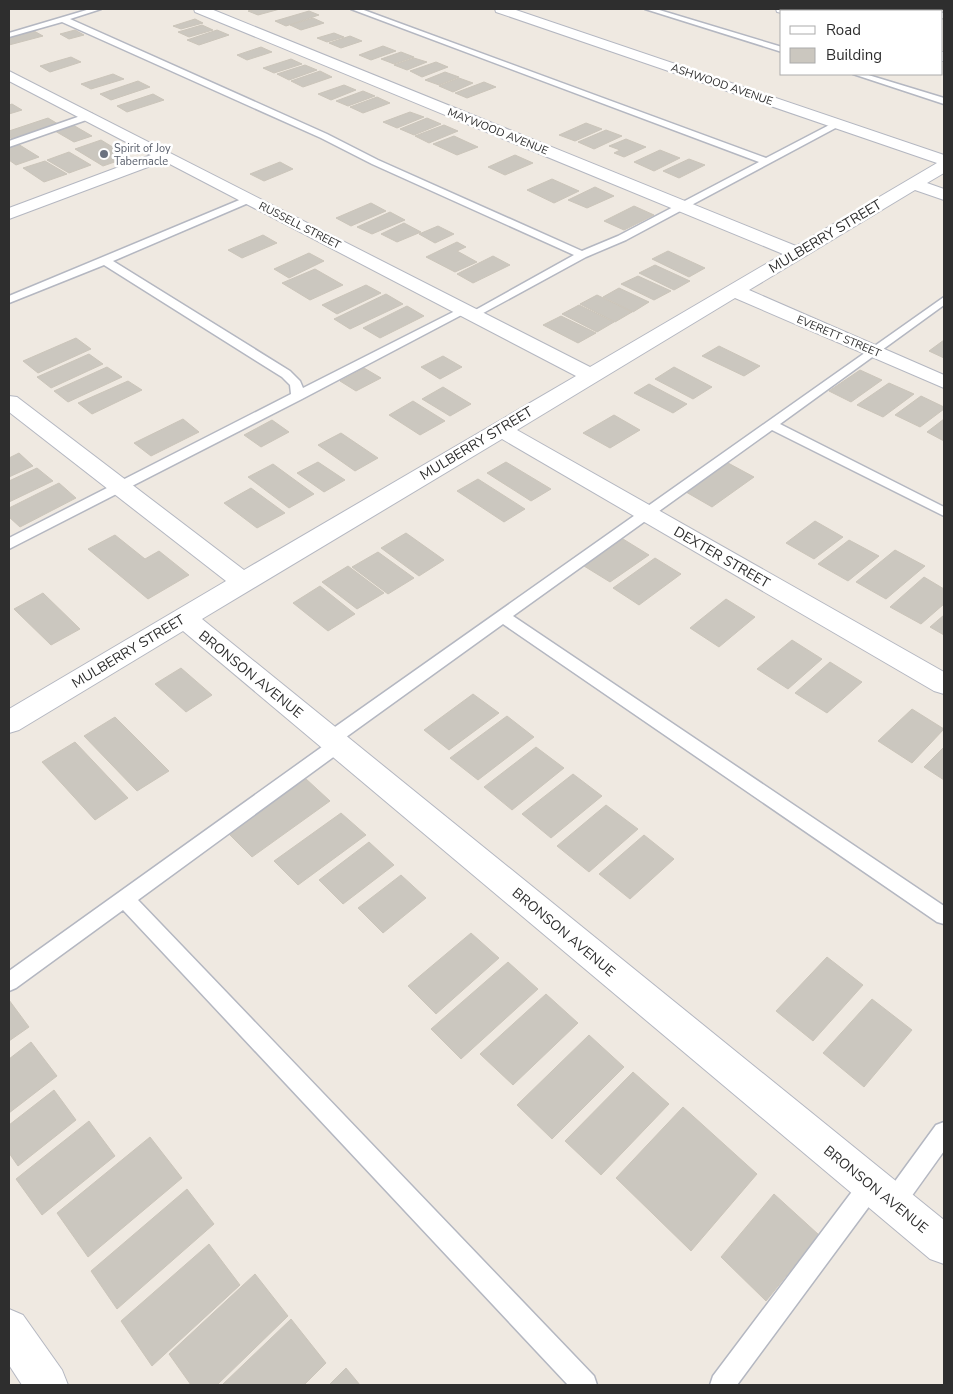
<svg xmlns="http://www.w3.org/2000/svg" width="953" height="1394" viewBox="0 0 953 1394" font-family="'Nunito Sans',sans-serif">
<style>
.building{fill:#cbc7bf;stroke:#cbc5ba}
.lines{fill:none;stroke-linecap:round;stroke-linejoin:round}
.lane-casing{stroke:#b4b7c1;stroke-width:3}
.street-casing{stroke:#b4b7c1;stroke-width:2}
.secondary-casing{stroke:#b4b7c1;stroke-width:2}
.lane{fill:#fff;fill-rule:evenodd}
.street{fill:#fff;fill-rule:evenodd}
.secondary{fill:#fff;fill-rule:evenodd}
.worship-dot{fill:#6b7280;stroke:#fff;stroke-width:2}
.labels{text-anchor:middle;stroke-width:5;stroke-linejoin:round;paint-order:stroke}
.far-street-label{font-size:11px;fill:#2e2e2e;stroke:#fff}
.far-worship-label{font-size:11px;fill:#5b616d;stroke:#fff;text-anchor:start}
.street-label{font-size:14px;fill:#2e2e2e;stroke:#fff}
</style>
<rect width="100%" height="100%" fill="#efe9e1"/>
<path class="building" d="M255,9H280L258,15L248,11Z
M309,11L319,15L286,26L275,21Z
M313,18L324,23L301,30L290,25Z
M195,19L203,23L181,29L173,26Z
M202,25L213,30L189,37L178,32Z
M75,30L84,35L69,39L60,34Z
M217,30L229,35L199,45L187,40Z
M34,31L43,36L9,45V38Z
M334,33L344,37L327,42L317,38Z
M350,36L362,41L341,48L329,43Z
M383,46L396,51L371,60L359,55Z
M261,47L272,52L247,60L237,55Z
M401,52L414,57L394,64L381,59Z
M71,57L81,62L50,72L40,66Z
M414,58L427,62L407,70L394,65Z
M291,59L302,64L274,73L263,68Z
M436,62L448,67L422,77L410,71Z
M305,65L317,70L289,80L277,74Z
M320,71L332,77L303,87L291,81Z
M445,72L459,77L439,85L425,80Z
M113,74L124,79L91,89L81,84Z
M459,78L473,83L453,92L439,86Z
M138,81L150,87L111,100L100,94Z
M484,82L496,87L467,98L455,93Z
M344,85L356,90L331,100L318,94Z
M363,91L375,96L348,106L336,101Z
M153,94L164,100L127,112L117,106Z
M377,97L390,103L363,113L350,107Z
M12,104L22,110L9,114V105Z
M410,112L424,117L397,128L383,122Z
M48,118L58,124L12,139L9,137V131Z
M427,118L441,124L414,135L400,129Z
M586,123L602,129L575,141L559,135Z
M73,125L92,136L74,142L55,131Z
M444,125L458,131L429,143L415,136Z
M606,130L622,136L594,149L578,142Z
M454,136L478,147L457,155L433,144Z
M626,139L646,147L624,157L614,153L620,150L609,146Z
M101,140L129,157L103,166L75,149Z
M18,144L39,157L16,165L9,160V148Z
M660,150L680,158L654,171L634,162Z
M69,152L91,165L69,173L47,160Z
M515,155L533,163L505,175L488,167Z
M689,159L705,165L679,178L663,171Z
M45,161L67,174L44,182L23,168Z
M280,162L293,169L264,181L250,174Z
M552,179L579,191L554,203L527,190Z
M595,187L614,196L587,208L568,200Z
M371,203L386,211L351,226L336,218Z
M634,206L654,215L624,230L604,221Z
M390,212L405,220L372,234L357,227Z
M404,223L421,232L397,242L381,234Z
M438,226L454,234L435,243L419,234Z
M263,235L277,243L242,258L228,250Z
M457,242L466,247L457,251L477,262L455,272L426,257Z
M668,251L705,268L689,277L652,259Z
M309,253L324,261L289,278L274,269Z
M493,256L510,265L473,283L457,274Z
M655,265L690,281L674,290L639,273Z
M315,269L343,285L310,300L282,283Z
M638,276L671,291L654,300L621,284Z
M366,285L381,293L337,314L322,305Z
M619,288L649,302L633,312L603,297Z
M386,294L403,304L350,329L334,319Z
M597,295L632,312L615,322L580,304Z
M579,305L614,322L597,332L562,314Z
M407,306L424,316L380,338L363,328Z
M561,316L596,333L578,343L543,325Z
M76,338L91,349L38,373L23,361Z
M944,340V358L929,351Z
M719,346L760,366L744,376L702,356Z
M89,354L103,364L51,388L37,377Z
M443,356L462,367L440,379L421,367Z
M107,367L122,377L68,402L54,391Z
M674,367L712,387L693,399L655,379Z
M364,368L381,378L356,391L340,381Z
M860,370L882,380L851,402L829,391Z
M128,381L142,390L92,414L78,403Z
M889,383L914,394L883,417L857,405Z
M649,384L687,404L673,413L634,393Z
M443,387L471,404L450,416L422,399Z
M921,396L944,407V409L920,427L895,415Z
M413,401L445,421L420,435L389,415Z
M614,415L640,430L610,448L583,433Z
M183,419L199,432L151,456L134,443Z
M944,419V441L927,432Z
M272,420L289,432L261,447L244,435Z
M341,433L378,458L355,471L318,445Z
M19,453L33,466L9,477V458Z
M318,462L345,480L324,492L297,473Z
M506,462L551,489L531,501L487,473Z
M728,463L754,477L712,507L686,492Z
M273,464L314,494L289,508L248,477Z
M37,468L53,481L9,502V481Z
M478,479L525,509L504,522L457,491Z
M59,483L76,498L20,527L9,517V508Z
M251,488L285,513L257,528L224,503Z
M815,521L843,537L814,559L786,543Z
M406,533L444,560L419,576L381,548Z
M115,535L145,559L159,551L189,575L148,599L88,549Z
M623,539L649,555L610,582L584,566Z
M849,540L879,556L848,581L818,564Z
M895,550L925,566L886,599L856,582Z
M378,552L414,578L388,594L352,567Z
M655,558L681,574L639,605L613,588Z
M348,566L384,593L357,609L322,582Z
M924,577L944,589V604L921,624L890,607Z
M320,586L355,614L328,631L293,603Z
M43,593L80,629L51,645L14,609Z
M726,599L755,617L719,647L690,628Z
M944,615V635L930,627Z
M792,640L822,659L788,689L757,669Z
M830,662L862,682L827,713L795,693Z
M181,668L212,695L186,712L155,684Z
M473,694L499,713L449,750L424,730Z
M912,709L944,729L912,763L878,741Z
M507,716L534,737L478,780L450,758Z
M115,717L169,771L137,791L84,736Z
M75,742L128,798L95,820L42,762Z
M536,747L564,768L512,810L484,787Z
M944,747V780L924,767Z
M573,774L602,796L551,838L522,814Z
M305,778L330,801L252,857L227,832Z
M606,805L638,829L589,872L557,846Z
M341,813L366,835L298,885L274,861Z
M644,835L674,859L630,899L599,874Z
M369,842L394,865L343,904L319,880Z
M401,875L426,898L383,933L358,908Z
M471,933L499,958L436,1014L408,986Z
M827,957L863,985L813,1041L776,1011Z
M508,962L538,989L461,1059L431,1029Z
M546,994L578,1023L513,1085L480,1054Z
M872,999L912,1030L864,1087L823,1053Z
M9,1000L29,1027L9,1041Z
M589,1035L624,1067L552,1139L517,1105Z
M31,1042L57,1076L9,1113V1059Z
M633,1072L669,1104L601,1175L565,1141Z
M54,1090L76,1120L18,1166L9,1153V1125Z
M683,1107L757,1174L691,1251L616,1178Z
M89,1121L115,1156L42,1215L16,1179Z
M150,1137L182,1178L88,1257L57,1213Z
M187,1189L214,1224L117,1309L91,1271Z
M774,1194L819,1235L766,1301L721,1257Z
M209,1244L240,1285L152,1366L121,1321Z
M255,1274L288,1316L217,1385H191L169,1354Z
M291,1319L326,1363L304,1385H222Z
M346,1368L360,1385H329Z"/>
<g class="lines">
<g class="lane-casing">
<path id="lane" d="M90,9H101L70,19L327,134L378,160L582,251L618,236L759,162L351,9H361L766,158L835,122H841L843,124L626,240L586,257L474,318L470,317L468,315L470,313L574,255L372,164L321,138L62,22L9,37V33Z
M645,9H656L782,47V52Z
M914,9H927L931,11H918Z
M942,13H944V18H942Z
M853,74H865L944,98V104Z
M89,113L92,114V118L9,147V141Z
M249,196L254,199L253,201L113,261L290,371L300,381L303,388L461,308L465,307L471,310L302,399L9,549V538L291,394L290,385L282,377L104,265L9,303V296Z
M944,297V305L780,424L944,507V516L772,430L513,616L944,906V924L937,922L503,624L342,740L345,745L343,750L138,900L594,1376L597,1385H568L123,910L16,988L9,991V971L326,744L323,739L325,734Z
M944,1122V1151L901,1211L893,1214L885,1211L882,1203L885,1195L936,1125Z
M871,1174L879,1177L882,1185L879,1193L737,1385H710L713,1376L863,1177Z"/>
</g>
<g class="street-casing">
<path id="street" d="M194,9H211L796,246L937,163L496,12L495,9H513L944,155V173L927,183L944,189V200L915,190L749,290L944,375V388L735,298L517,430L944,672V694L934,691L502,439L202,619L944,1220V1264L930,1259L183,631L19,730L9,733V709L226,581L9,412V396L17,397L244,570L576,376L164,161L9,219V208L151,155L9,81V71L590,367L783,254L195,12Z
M776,9H795L797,11H782V13L777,12Z
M942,52H944V61H942Z"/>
</g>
<g class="secondary-casing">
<path id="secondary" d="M9,1309L23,1315L62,1370L68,1385H22L9,1365Z"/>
</g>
<use href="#lane" class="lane"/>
<use href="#street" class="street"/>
<use href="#secondary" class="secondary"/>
</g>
<circle class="worship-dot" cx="104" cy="154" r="5"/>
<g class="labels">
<g class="far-street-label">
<text transform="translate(722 84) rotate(19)" y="4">ASHWOOD AVENUE</text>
<text transform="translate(498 131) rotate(22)" y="4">MAYWOOD AVENUE</text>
<text transform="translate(300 225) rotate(27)" y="4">RUSSELL STREET</text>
<text transform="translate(839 336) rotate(23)" y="4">EVERETT STREET</text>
</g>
<g class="far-worship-label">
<text x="114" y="152">Spirit of Joy<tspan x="114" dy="13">Tabernacle</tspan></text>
</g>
<g class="street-label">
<text transform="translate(825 236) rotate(-31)" y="5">MULBERRY STREET</text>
<text transform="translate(476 443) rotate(-31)" y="5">MULBERRY STREET</text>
<text transform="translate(722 557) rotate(30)" y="5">DEXTER STREET</text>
<text transform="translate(128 651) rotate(-31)" y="5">MULBERRY STREET</text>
<text transform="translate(251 674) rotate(39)" y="5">BRONSON AVENUE</text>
<text transform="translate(564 932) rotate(40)" y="5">BRONSON AVENUE</text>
<text transform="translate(876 1189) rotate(39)" y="5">BRONSON AVENUE</text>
</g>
</g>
<rect width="953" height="1394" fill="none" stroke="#2e2e2e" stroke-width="20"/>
<rect x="780" y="10" width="162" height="65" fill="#ffffff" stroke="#ababab"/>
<rect x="790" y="26" width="25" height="8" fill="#ffffff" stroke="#ababab"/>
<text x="826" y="35" font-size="15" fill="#2e2e2e">Road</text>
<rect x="790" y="48" width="25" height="15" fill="#cbc7bf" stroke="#ababab"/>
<text x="826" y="60" font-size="15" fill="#2e2e2e">Building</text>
</svg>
